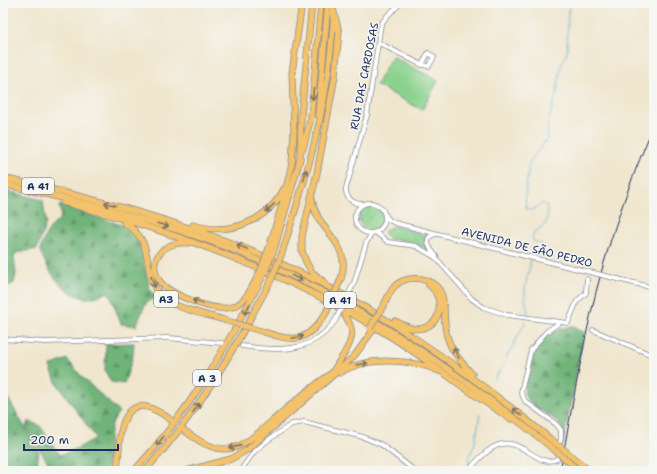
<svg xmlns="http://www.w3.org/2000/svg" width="657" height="474" viewBox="0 0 657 474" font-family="'Shantell Sans',sans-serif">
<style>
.green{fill:url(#green-dots);stroke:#538076}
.forest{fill:url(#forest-firs);stroke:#46726b}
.pitch{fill:#8bd28d;stroke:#538076}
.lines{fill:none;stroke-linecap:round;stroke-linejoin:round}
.stream{stroke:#4ea8cc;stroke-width:1}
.minor-casing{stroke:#868a96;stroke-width:5.5}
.highway-casing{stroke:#868a96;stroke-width:7}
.minor{stroke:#fff;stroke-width:4}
.highway{stroke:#f3c26a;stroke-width:5.5}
.rail{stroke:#1b2f5e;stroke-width:1}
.minor-bridge-casing{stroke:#868a96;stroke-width:5.5;stroke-linecap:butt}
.highway-bridge-casing{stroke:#868a96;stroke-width:7;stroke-linecap:butt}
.minor-bridge{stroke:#fff;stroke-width:4}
.highway-bridge{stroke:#f3c26a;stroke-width:5.5}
.oneway{stroke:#7c7163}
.labels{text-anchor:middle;stroke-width:3;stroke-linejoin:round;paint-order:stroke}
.shield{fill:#f6f6f2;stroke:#5d6b8a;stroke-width:1}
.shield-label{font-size:10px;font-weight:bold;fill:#1b2f5e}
.street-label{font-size:11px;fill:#1b2f5e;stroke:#f6f6f2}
</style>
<defs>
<pattern id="green-dots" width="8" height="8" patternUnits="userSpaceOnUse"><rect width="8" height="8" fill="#8bd28d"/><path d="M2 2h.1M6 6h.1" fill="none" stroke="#71ab76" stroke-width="1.8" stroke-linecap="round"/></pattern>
<pattern id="forest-firs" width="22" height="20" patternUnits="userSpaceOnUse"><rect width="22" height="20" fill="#70b478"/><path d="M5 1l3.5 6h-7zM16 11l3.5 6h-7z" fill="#5b9366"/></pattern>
</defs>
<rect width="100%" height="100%" fill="#f6f6f2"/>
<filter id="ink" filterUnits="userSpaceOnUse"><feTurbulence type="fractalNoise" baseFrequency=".025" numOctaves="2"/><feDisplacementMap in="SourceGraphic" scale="8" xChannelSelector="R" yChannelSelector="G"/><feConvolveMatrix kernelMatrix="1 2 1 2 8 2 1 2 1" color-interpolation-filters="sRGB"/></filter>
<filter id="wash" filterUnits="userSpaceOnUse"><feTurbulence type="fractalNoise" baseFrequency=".012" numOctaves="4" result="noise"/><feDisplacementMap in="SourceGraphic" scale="16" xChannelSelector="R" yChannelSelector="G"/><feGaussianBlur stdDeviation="0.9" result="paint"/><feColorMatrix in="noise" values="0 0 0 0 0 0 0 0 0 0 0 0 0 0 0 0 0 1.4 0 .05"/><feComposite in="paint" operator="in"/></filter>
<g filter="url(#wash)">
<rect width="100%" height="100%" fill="#f0e6ce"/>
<path class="green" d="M359 218a12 12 0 1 1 24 0a12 12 0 1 1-24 0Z
M393,226L428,235L424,241L427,249L410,241L388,239L384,233L385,230Z"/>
<path class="forest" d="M3,190L43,200L46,223L37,249L16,253L14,256L16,274L14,283L3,289Z
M59,205L125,226L133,232L138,240L150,289L156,297L146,303L136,326L121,324L109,292C102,294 92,299 85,298C64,295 46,269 40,250C45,236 48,228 60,219L61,213Z
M572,326L577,327V329L584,332L563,444L562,442C566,415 542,417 528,400C521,392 526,383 529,374C530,368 530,361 532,356C539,337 554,330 572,326Z
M134,343L133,356L124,384L111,382L105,371L106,344Z
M67,359L83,378L119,412C102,431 115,453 105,471H57V469L50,466L26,427L28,421L40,426L60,455L78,448L96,438L56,382L50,366Z
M5,393L39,452L36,470L55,471H3V394Z"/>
<path class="pitch" d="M392,56L438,81L422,110L376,85Z"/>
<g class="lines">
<path class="stream" d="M532,256V253H542L543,245L532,240L534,232C548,224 549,221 546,205L543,203L532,210L526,209L525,195L529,163L547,139L548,122L557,92L561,66L567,52L568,12L571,3
M527,316C529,309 525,304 525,297C524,283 530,272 531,259
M495,379L526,321
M469,467V457L475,443L480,414"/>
</g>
</g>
<g filter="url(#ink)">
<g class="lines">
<g class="minor-casing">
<path id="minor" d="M379,43L422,65L429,66L434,57L428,53L422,65
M355 218a15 15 0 1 1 30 0a15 15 0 1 1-30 0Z
M363,204C353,204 345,198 346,188L367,115L381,24L388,15L401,3
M385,214L389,220L395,223L517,254
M375,232L388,242L416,246L435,257L472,299L483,307L507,315L568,323L577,301L586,293L587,279
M436,256C429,248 422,237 436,234
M354,283L366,243L372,233
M593,330L654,356
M3,339L45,342L169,338L222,343
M242,346C278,351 311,354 335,321
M240,471L254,452L268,440L292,424L304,422L363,437L382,445L415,471
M468,471C474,464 481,456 488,451C518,427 535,470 557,459L561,438V430L556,424L525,401L521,392L531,350L546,332L559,323"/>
</g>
<g class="highway-casing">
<path id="highway" d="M318,115L328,3
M303,149L311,117L321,3
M3,178C91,198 178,220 261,255C371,301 466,370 558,445
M3,184C80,202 157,220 231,249C352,297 456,370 557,452
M312,199C316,232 353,242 341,279
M63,202C173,231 280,270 378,329C424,356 465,391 511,419
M124,223C160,243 138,278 164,298C180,310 205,314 224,320
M193,225C230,236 266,222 284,189
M188,243C166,240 146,259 159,280C166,293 205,307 219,308C225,309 233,307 237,305C248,298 254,283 260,272
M269,248L284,198L292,163L294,131L292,73L302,3
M274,250L300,159L301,116L312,3
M282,253C303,186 325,118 331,48C332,33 335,18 333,3
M324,282L312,272L306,262L302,251V236L317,173L335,76L339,32L334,12
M385,303C388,297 391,289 396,285C410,273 437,278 442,296C446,309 443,323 447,336C451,351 462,363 472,374
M395,321C403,325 413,331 423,328C443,323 444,296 429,285
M261,331C294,342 306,344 326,313
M332,373C346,349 365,333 338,308
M340,373C366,356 412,359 439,371
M185,431C229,465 243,446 279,415C296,400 313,386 332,373
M580,463L590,471
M116,471C120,458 118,444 121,431C129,396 149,404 171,420
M134,471C189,412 228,345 264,274
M145,471C198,413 236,347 272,278
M186,471L231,459L247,450L339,370L355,355L373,330"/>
</g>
<use href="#minor" class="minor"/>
<use href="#highway" class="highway"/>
<path class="rail" d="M560,471C573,403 584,333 603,266C617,218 634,171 654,125"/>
<g class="minor-bridge-casing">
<path id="minor-bridge" d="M517,254L654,288
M335,321L354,283"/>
</g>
<g class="highway-bridge-casing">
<path id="highway-bridge" d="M260,272L269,248
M264,274L274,250
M272,278L282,253
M326,313L341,279
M224,320L261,331
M370,328L385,303
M558,445L580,463
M557,452L578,470"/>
</g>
<use href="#minor-bridge" class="minor-bridge"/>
<use href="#highway-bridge" class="highway-bridge"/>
</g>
<defs><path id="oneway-shaft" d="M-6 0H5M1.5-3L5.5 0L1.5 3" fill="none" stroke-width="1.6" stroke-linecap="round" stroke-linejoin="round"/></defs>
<g class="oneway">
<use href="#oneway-shaft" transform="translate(313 94) rotate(95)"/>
<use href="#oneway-shaft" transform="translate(305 175) rotate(-76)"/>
<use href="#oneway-shaft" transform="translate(110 204) rotate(-165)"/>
<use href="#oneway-shaft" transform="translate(270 208) rotate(135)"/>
<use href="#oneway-shaft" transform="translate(163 225) rotate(17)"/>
<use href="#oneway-shaft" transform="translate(242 247) rotate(-158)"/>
<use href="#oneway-shaft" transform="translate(297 278) rotate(26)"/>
<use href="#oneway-shaft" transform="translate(153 282) rotate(70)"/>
<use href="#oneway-shaft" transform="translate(198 302) rotate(-160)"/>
<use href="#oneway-shaft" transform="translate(247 309) rotate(118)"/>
<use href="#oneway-shaft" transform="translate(298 337) rotate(-12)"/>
<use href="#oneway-shaft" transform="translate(456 353) rotate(-119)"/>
<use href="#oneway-shaft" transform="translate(362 364) rotate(-8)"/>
<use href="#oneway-shaft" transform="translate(196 408) rotate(-54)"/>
<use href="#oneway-shaft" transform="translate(517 412) rotate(-141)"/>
<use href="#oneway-shaft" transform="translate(160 441) rotate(129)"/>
<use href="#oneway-shaft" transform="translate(235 447) rotate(167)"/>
</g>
</g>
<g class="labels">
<g class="shield">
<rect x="22" y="178" width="32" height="16" rx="3"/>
<rect x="154" y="291" width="24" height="16" rx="3"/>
<rect x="324" y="292" width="32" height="16" rx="3"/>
<rect x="193" y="370" width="28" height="16" rx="3"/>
</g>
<g class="shield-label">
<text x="38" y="190">A 41</text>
<text x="166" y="303">A3</text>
<text x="340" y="304">A 41</text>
<text x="207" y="382">A 3</text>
</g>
<g class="street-label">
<text transform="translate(364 76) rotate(-79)" y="4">RUA DAS CARDOSAS</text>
<text transform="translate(527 247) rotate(14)" y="4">AVENIDA DE SÃO PEDRO</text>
</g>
</g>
<rect width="657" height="474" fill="none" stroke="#f6f6f2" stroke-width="16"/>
<path d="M24 444v6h94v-6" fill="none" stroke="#1b2f5e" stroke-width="2"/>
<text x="30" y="444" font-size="12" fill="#1b2f5e" stroke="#f6f6f2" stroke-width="3" paint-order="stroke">200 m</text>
</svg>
